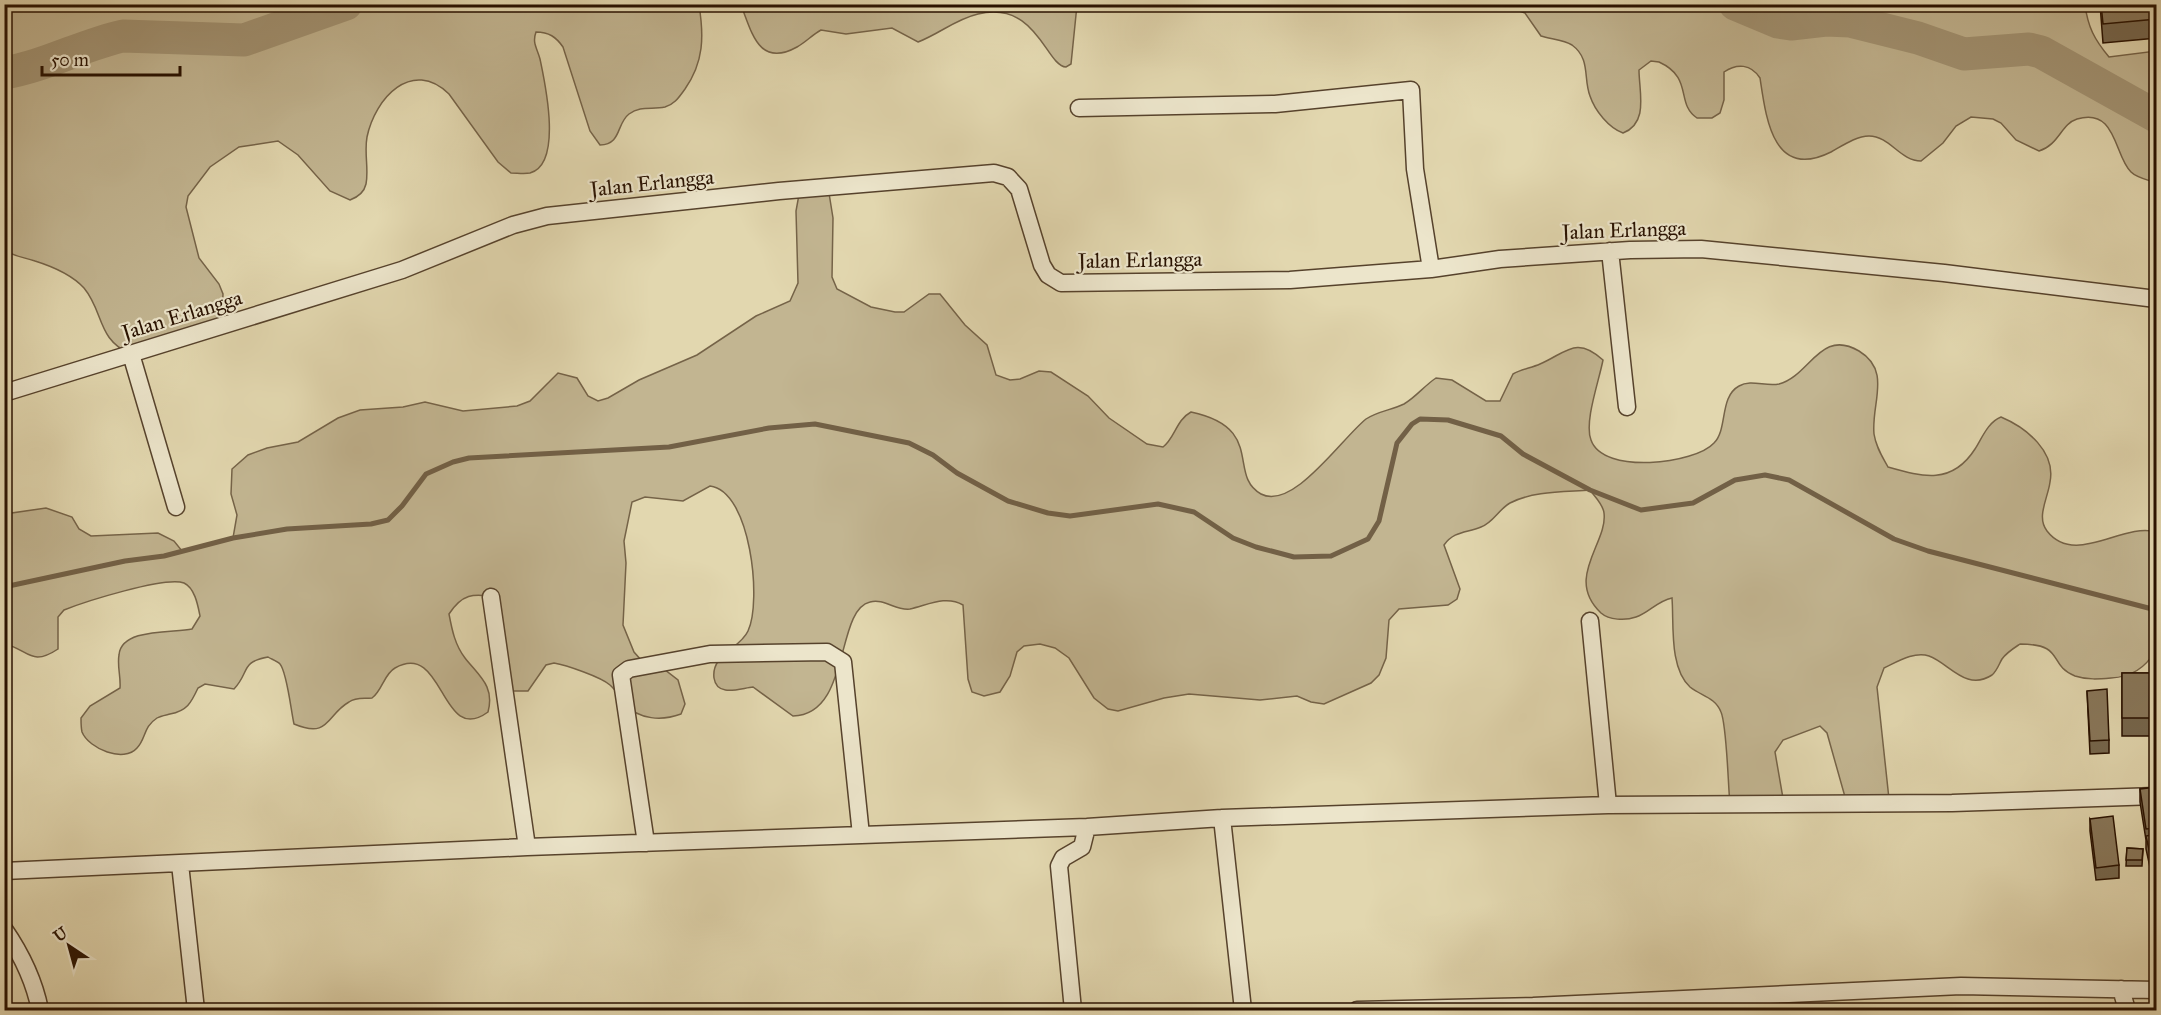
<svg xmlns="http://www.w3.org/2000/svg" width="2161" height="1015" viewBox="0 0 2161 1015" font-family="'IM FELL Great Primer',serif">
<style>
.green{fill:#c2b591;stroke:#756348;stroke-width:1.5}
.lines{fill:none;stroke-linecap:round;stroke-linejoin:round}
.stream{stroke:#726046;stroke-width:5}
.river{stroke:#a39474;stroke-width:33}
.minor-casing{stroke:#56422c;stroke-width:19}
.minor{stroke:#ece5cb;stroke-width:16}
.wall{fill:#76674e;stroke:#281100;stroke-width:1.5}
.building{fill:#89785b;stroke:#281100;stroke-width:1.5}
.labels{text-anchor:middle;stroke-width:4.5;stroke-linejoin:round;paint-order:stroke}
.street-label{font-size:21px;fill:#281100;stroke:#ece5cb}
</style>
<rect width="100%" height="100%" fill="#e2d7af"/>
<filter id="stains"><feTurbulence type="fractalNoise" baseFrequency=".00333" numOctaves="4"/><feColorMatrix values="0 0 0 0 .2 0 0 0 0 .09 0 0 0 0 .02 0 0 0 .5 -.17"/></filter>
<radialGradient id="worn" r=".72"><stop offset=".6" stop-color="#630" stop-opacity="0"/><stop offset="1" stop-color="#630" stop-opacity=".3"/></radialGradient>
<path class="green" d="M69,4L699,5C704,36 704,62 685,89C679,97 675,104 665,107C652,110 641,105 629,114C616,124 622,144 600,145L590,131L563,47C556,37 549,32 536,32C532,43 537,48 540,59C545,83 563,164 530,173C524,174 517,173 511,173L498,162L449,94C412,58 375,98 367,137C364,153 369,169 366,184C364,193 358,197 350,200L330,191L298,155L278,141L239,147L210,167L188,196L186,207L199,258L219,284L223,294L222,315L215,328L131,354C97,340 104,312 84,288C72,275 51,266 35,261C24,257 14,257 5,250L4,5L52,10Z
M741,5L1077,4V5L1071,64L1066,67C1046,66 1037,0 978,14C956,19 939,34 918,42L892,28L846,34L821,30C812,35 806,42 797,47C759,68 752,33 741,5Z
M1503,5H2085C2088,27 2094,39 2109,57L2156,51V183C2149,180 2137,178 2131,172C2114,156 2117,107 2077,119C2061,124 2059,145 2039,151L2016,140L2001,123L1993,119L1971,117L1956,126L1943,143L1921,161C1900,161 1890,136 1869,136C1856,136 1842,146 1831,152C1773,181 1766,118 1760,78C1751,64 1737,63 1724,72V100L1720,113L1712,118H1697C1675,103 1694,78 1659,62L1651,61L1639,70C1639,92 1649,123 1623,133C1609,128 1595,111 1590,96C1583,78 1591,59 1572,45C1564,40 1550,39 1541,36L1525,13Z
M828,187L833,218L832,277L837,289L871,307L895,312H904L929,294H940L965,325L987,345L996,375L1010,380L1020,379L1039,371L1051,372L1088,396L1109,418L1147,444L1163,447C1175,438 1176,420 1191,412C1266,428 1227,475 1261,494C1293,511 1342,438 1366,419C1378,411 1392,410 1404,404C1416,397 1424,386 1436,378L1452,380L1486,401H1500L1513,374C1522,369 1531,368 1540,364C1566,353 1576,335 1603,360C1599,381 1584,422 1591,440C1603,475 1695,464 1714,443C1728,429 1719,397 1739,386C1751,379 1766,387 1779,384C1810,376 1820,328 1859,351C1892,371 1871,403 1874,434C1876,447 1882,456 1888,467C1923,477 1952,485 1975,449C1982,438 1988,422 2001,417C2027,428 2056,452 2050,482C2048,498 2036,517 2047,531C2075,567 2123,522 2156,532C2156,549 2160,642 2155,651C2145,669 2131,677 2111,678C2099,679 2087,680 2075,676C2047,665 2066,644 2020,644C2014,648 2006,653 2002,659C1999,664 1997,671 1992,675C1966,692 1949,663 1929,656C1914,651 1897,662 1884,668L1877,687L1889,799L1847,804L1827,733L1820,726L1783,740L1775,752L1784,804H1730C1728,786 1727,726 1721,712C1715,697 1701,696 1690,687C1669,668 1674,624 1672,598C1657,601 1649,613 1636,617C1625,621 1609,620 1601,613C1564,578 1608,543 1604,513C1603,504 1595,497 1590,490C1565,492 1533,491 1510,503C1499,509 1493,523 1481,527C1466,533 1454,531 1444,545L1460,589L1457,599L1448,605L1399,609L1389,620L1386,658L1379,675L1371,683L1324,704L1311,702L1297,696L1260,700L1189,694L1164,698L1118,711L1108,709L1094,698L1069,658L1055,648L1040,644L1024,646L1017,652L1010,676L1000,692L984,696L972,692L968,679L963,605C946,595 928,605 910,609C896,611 884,598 870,602C835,610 851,715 793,716L753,687C741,688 717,698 714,678C711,654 740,649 748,631C762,602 751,491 710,486L683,501L645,497L632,502L624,541L626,563L623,625L634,652L642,661L665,670L678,680L685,704L681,714C662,721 639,720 625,704C620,698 616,690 610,685C601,677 566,665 554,663L546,665L528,691H506L495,597C473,593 462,594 449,614C452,630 455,645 465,658C479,676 495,686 488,712C440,747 445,640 395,668C384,674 382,691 372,698C364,699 356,697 349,702C326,715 330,739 294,724C291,711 287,672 280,664C277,661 271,659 268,657C240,662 250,672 234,689L205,684L198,688C191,703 187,711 170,714C166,715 160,716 157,718C143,727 146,739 137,748C124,763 89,749 82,732C81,728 81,722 81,718L90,706L120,688C121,677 117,666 119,655C121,628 172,633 192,629L200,616C198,606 195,588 184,583C165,576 84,602 64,610L58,617V649C31,667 29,650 5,644V514L46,508L72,517L79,529L91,536L158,533L174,541L182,551L233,538L237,515L231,494L232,469L248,455L267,448L298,442L338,418L360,410L403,407L425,402L463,411L517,406L530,401L558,373L577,378L588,396L598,401L608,398L639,380L697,355L756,316L790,301L798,283L796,211L800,189Z"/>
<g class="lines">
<path class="stream" d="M4,587L125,561L164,556L233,538L287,529L371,524L388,520L402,506L426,474L453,462L469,458L669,447L769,428L815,424L909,443L933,455L957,473L1008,501L1048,513L1070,516L1158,504L1194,512L1233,538L1256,547L1294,557L1331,556L1368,539L1379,521L1397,443L1412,424L1420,419L1448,420L1501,436L1523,454L1590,490L1641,510L1693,503L1735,480L1765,475L1789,480L1894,539L1928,551L2156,610"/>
<path class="river" d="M1735,4L1778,22L1791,24L1826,20L1850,21L1918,38L1964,54L2029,49L2041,52L2156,116
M4,73C46,66 82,45 123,36L244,40L346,4"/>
<g class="minor-casing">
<path id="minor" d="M1079,108L1275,104L1411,90L1415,169L1431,269
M1610,251L1627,407
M131,354L176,507
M4,393L402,270L513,225L547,216L779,191L994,173L1008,177L1019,189L1042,265L1048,275L1061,283L1290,280L1431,269L1500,259L1630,250L1701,249L1944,273L2156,299
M491,597L527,847
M1590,621L1608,805
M1222,818L1243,1010
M646,843L621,675L629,669L710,654L827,652L843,662L861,835
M180,864L196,1010
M4,871L527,847L1087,827L1222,818L1608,805L1952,803L2156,796
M4,929C22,955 34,980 40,1010
M2121,989L2127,1010
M1073,1010L1059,866L1063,858L1082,847L1087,827
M1357,1010L1533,1006L1961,986L2156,990"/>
</g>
<use href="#minor" class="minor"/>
</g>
<path class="wall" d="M2100,4H2157V38L2103,43Z
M2122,673H2157V736H2122Z
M2087,691L2109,740V753L2090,754Z
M2157,787V880L2153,881L2146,849V840L2140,802V789Z
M2090,819L2119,865V878L2096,880L2090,831Z
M2127,848L2143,849L2142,866H2126Z
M2155,884H2157V908L2155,896Z"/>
<path class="building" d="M2101,4H2157V19L2103,24Z
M2122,673H2157V718H2122Z
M2107,689L2109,740L2090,741L2087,691Z
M2157,787V828L2146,829L2140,789Z
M2113,816L2119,865L2096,868L2090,819Z
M2157,834V868H2153L2146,836Z
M2127,848L2143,849L2142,860H2126Z"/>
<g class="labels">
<g class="street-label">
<text transform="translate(652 183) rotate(-6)" y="7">Jalan Erlangga</text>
<text transform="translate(1624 230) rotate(-2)" y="7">Jalan Erlangga</text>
<text transform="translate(1140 260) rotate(-1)" y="7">Jalan Erlangga</text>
<text transform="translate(182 315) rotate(-17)" y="7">Jalan Erlangga</text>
</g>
</g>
<rect width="2161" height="1015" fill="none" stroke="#e2d7af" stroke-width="24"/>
<rect x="6" y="6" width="2149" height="1003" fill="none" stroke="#281100" stroke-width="3"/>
<rect x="12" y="12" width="2137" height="991" fill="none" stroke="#281100" stroke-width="1.5"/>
<g transform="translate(69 946) rotate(324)" stroke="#ece5cb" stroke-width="4.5" paint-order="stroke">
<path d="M0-4.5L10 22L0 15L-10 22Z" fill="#281100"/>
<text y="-9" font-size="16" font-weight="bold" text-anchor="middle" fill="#281100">U</text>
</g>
<path d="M42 66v9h138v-9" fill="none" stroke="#281100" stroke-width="3"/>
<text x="51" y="66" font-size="18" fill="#281100" stroke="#ece5cb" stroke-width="4.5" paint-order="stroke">50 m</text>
<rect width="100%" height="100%" filter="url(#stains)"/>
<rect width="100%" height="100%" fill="url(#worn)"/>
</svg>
